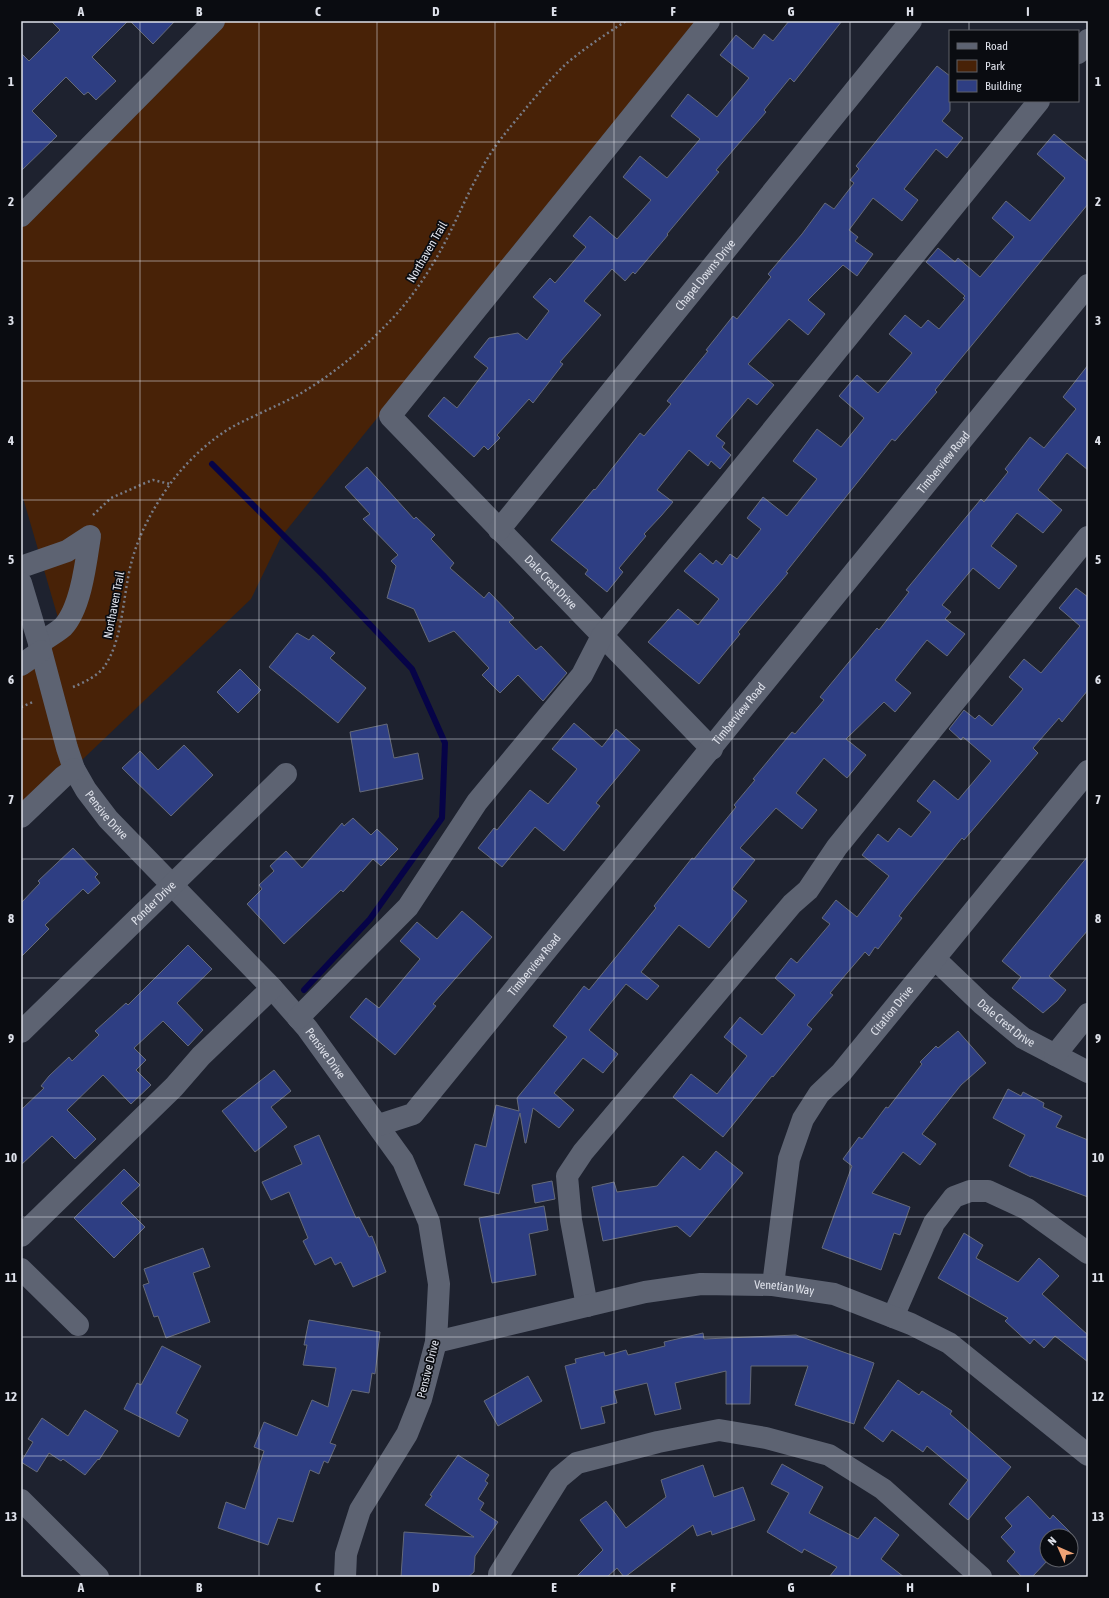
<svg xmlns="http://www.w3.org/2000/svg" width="1109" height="1598" viewBox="0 0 1109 1598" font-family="'Asap Condensed',sans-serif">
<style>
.green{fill:#482207}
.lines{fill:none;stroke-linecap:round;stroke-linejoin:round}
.stream{stroke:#060347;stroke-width:6}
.building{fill:#2e3e83;stroke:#656a79}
.path{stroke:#787c87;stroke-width:2.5;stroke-dasharray:2 3;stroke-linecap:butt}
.minor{stroke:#5d6372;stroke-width:22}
.grid{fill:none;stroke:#dee1ea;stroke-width:1;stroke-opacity:0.55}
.labels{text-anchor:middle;stroke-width:3.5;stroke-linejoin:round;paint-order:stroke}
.street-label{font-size:12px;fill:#dee1ea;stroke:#0a0c11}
.neatline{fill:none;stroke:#dee1ea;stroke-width:1.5}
.grid-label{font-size:13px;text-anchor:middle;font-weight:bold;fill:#dee1ea}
</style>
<rect width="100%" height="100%" fill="#1e222f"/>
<path class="green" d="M224,21H698L281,537L251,599L21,818V676L63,635L21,491V227Z"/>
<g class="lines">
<path class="stream" d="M212,464L323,575L412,669L445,743L442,818L370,919L304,990"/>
</g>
<path class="building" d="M51,21H128L92,57L116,81L96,100L88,92L84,95L66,77L32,111L57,136L21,171V53L29,61L60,30Z
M130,21H175L153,44Z
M789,21H842L794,82L790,78L764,110L766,112L716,170L719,172L667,234L668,235L635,274L633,272L625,281L612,269L584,301L601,315L560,362L563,364L533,403L529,399L497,435L500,438L488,450L484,446L474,457L428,416L444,397L457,408L488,368L474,357L489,338L518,333L527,340L549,311L533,297L550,278L555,283L586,247L573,236L590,216L617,239L651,200L623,177L640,156L667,178L700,139L671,116L688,94L717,117L749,78L720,55L736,35L753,49L764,34L773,41Z
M937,66L950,76V111L942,121L963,138L947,158L936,149L904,189L918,200L902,221L873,198L849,230L858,237L855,241L873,254L857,276L843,265L808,300L825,314L808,335L789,319L748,364L774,385L757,405L748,398L716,436L725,443L722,447L731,455L720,469L711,461L708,466L689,450L657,490L673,502L661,516L644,534L646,536L619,568L623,572L607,592L585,574L588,570L551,540L594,489L595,490L640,433L644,436L671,404L667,401L708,351L706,350L733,316L737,319L771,277L768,274L802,234L825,203L834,209L854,183L850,180L859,169L856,166Z
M1054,134L1088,162V204L935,390L937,392L895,441L892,439L786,572L788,573L738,632L740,634L699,684L648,642L678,609L698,625L719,599L684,571L700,553L713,564L716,560L722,565L730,554L737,559L761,529L747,518L763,497L787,516L817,479L793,461L817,429L841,447L864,418L839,396L857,375L878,393L912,353L889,334L905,315L921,328L928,320L939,329L965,299L963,298L965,296L926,262L938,248L955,262L958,258L980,277L1014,237L992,218L1006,201L1030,221L1065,178L1037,154Z
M1088,365V470L1067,453L1038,490L1062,510L1043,533L1017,513L991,546L1017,566L999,589L973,568L942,605L951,612L945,619L965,634L947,656L927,640L895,680L911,693L895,712L884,702L846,739L866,755L847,778L824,758L796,793L817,810L802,829L776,808L740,848L755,860L732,889L747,901L709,948L679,925L641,972L659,986L647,1000L626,984L589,1030L618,1054L603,1073L583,1058L554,1093L574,1110L559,1128L533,1108L526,1143H525L520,1113L499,1194L464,1185L475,1144L486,1147L496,1105L519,1111L517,1098L567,1037L553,1026L584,986L589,990L656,908L654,906L692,858L694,859L736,807L734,805L755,780L753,779L792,732L795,734L824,700L820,697L877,628L879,630L909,592L906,590L981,499L984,502L1008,472L1005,469L1030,437L1044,448L1076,409L1063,397Z
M367,467L414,519L416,517L435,535L431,539L454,563L450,568L484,598L489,592L514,618L509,622L536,650L541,646L567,673L543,701L518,675L500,693L482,675L489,668L454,631L429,642L414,609L387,598L396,566L391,561L398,555L363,519L370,514L345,487Z
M1076,588L1088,597V690L1062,722L1059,718L1033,748L1038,753L964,840L962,838L906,907L899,916L902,918L878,949L875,947L869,956L865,952L830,993L833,995L807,1025L812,1029L773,1077L772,1076L723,1137L673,1097L691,1074L717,1094L747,1056L724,1037L740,1017L762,1035L795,995L775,978L791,958L797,963L830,924L822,918L836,900L857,917L889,876L862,855L878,834L888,842L899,828L911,837L931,812L917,801L934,780L958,800L991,761L963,737L961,740L949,729L964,710L975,719L979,715L992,726L1023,689L1009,677L1024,659L1041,673L1080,626L1059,608Z
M297,633L309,640L313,635L335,653L330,658L366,688L338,723L269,667Z
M240,669L261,690L238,713L217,692Z
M574,723L602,747L616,729L640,750L596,803L600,806L564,851L535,827L502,867L478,848L494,828L497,830L530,790L548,804L577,769L552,749Z
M387,724L394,758L418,753L423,779L360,792L350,732Z
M184,745L213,775L171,816L122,768L140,751L158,770Z
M353,818L371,835L377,829L398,849L381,866L373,859L343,892L341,890L284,944L247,904L262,889L259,885L274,871L270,866L286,851L302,868L342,823L344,826Z
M73,848L98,874L95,877L100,883L88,894L83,889L45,925L49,929L21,957V903L40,883L38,881Z
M1088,856V930L1049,976L1066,990L1057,1001L1043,1013L1012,988L1021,977L1002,961Z
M462,911L492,937L433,1004L436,1006L395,1055L350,1017L366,998L379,1008L420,959L400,941L417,922L437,939Z
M188,945L212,969L177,1003L203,1030L188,1046L163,1021L134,1048L146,1060L136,1070L151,1085L131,1104L103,1075L67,1110L96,1139L75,1159L52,1136L21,1165V1110L44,1088L41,1086L49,1076L69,1057L72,1061L99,1035L95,1031L126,1003L128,1005Z
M958,1031L986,1063L961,1085L922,1134L936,1144L920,1165L903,1152L872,1193L910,1207L900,1235L894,1233L881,1270L822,1248L852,1166L843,1159L859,1137L862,1139L886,1107L888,1108L922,1064L920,1062L936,1046L938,1048Z
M274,1070L291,1091L271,1107L287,1127L255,1152L222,1111Z
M1008,1089L1021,1096L1023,1092L1044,1103L1043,1107L1062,1116L1056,1127L1088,1140V1197L1031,1176V1177L1009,1166L1025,1135L993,1118Z
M319,1135L356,1218L359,1217L369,1237L372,1236L386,1272L353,1287L341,1262L335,1265L331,1257L315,1265L303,1241L308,1238L289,1192L271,1200L262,1182L302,1164L294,1146Z
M716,1151L743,1173L690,1237L677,1226L603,1241L592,1187L614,1182L617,1192L657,1186L683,1156L700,1170Z
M124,1169L140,1185L121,1203L145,1227L114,1258L74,1218Z
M552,1181L555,1199L535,1203L532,1185Z
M544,1206L548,1230L529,1234L536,1275L492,1283L479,1218Z
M964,1233L983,1245L976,1258L1018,1282L1039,1258L1059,1276L1042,1294L1088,1335V1362L1055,1336L1044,1348L1034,1339L1030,1344L1005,1321L1008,1318L938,1278Z
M203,1248L210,1267L193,1273L210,1322L166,1338L158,1316L154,1317L143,1285L149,1283L144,1269Z
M309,1320L380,1332L375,1374L372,1373L369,1393L352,1390L330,1443L336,1445L328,1463L324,1461L319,1474L310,1470L293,1522L278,1518L268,1545L218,1528L226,1502L245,1509L264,1451L254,1447L264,1422L297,1436L312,1400L328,1407L336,1368L303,1365L307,1345H304Z
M703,1333L704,1339L796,1335L874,1363L854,1424L795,1405L808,1366H751L750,1404H726V1371L675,1383L681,1409L655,1415L647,1383L614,1391L617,1403L601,1407L605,1423L581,1429L565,1366L576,1363L575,1359L604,1352L605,1356L626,1350L628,1355L665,1346L664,1342Z
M162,1346L201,1366L176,1413L188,1420L179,1437L124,1409L137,1383L141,1385Z
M528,1376L542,1401L498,1426L484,1401Z
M898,1380L919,1395L922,1391L952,1411L950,1414L1011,1467L968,1520L949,1504L968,1480L927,1446L923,1452L892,1430L883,1442L864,1428Z
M85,1410L118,1431L99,1460L98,1459L85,1475L63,1459L61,1461L49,1453L37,1472L21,1462L33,1442L28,1439L42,1418L68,1436Z
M458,1455L489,1475L485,1481L488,1483L478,1499L484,1503L480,1510L498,1522L475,1556L474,1572L468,1577H401L404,1532L474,1537L425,1505L432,1496L430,1495Z
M782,1464L823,1487L809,1513L858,1539L875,1517L899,1535L881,1559L904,1577H829L837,1567L804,1549L802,1553L767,1532L789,1493L771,1484Z
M703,1465L714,1497L743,1487L755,1520L712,1535L711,1531L697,1536L693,1525L625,1577H624L617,1568L607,1577H576L603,1550L580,1520L606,1501L626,1528L666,1497L661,1480Z
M1028,1496L1050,1519L1053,1515L1073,1535L1071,1537V1536H1047V1560H1048L1032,1577H1022L1007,1561L1015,1552L1001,1537L1012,1526L1005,1518Z"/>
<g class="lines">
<path class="path" d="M93,515L111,498L145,483L153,480L170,484
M73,687C85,682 100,675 106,664C123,637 123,595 131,564C138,536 152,510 168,487C183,465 210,439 234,426C255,415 277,406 298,395C329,377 359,353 383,328C407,305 426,277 442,248C456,222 467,194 482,168C493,147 507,131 522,113C536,96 551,78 567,63C585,48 606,34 626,21
M21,707L33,702"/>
<g class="minor">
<path id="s1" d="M709,21L390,416L712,749"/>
<path d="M1078,53L1088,40"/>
<path d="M21,216L214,21"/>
<path id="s2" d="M499,530L911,21"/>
<path d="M21,567L67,551L90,536C86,562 81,608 63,627C56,633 47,638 39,643"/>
<path id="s3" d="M21,583L39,643L67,748L74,769L86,790L108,819L272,988L307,1028L403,1161L429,1222L439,1284L436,1342L421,1399L407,1434L360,1510L346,1554L345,1577"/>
<path d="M21,665L41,651"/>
<path d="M21,817L63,777L74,769"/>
<path id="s4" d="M935,959L982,1004L1023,1038L1088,1072"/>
<path d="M298,1018L408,907L477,802L582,675L602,636L724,490L1039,101"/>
<path id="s5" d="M21,1032L286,774"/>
<path d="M1055,1055L1088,1014"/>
<path id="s6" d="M379,1125L413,1114L1088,285"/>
<path d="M21,1236L174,1087L201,1056L272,988"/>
<path d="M21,1269L78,1325"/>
<path id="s7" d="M773,1285L789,1159L803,1119L819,1094L841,1073L1088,771"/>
<path d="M587,1306L571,1220L567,1176L583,1152L792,904L808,890L837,847L1088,537"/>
<path d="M893,1317L934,1223L954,1197L970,1191H988L1027,1209L1088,1253"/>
<path id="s8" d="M436,1342L645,1292L701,1284L773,1285L834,1294L911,1324L949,1343L1088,1455"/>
<path d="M21,1500L98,1577"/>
<path d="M499,1577V1574L559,1478L577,1463L658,1442L719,1430L766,1438L829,1455L883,1489L981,1577"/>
</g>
</g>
<path class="grid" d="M140,21V1577M259,21V1577M377,21V1577M495,21V1577M614,21V1577M732,21V1577M850,21V1577M969,21V31M969,101V1577M21,142H1088M21,261H1088M21,381H1088M21,500H1088M21,620H1088M21,739H1088M21,859H1088M21,978H1088M21,1098H1088M21,1217H1088M21,1337H1088M21,1456H1088"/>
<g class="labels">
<g class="street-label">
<text transform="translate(427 252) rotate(-60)" y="4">Northaven Trail</text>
<text dy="4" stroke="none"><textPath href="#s2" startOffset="328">Chapel Downs Drive</textPath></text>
<text dy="4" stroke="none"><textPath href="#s6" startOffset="876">Timberview Road</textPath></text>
<text dy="4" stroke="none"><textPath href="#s1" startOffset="739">Dale Crest Drive</textPath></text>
<text transform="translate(114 605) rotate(-79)" y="4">Northaven Trail</text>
<text dy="4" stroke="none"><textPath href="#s6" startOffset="552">Timberview Road</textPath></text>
<text dy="4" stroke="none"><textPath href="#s3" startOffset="250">Pensive Drive</textPath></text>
<text dy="4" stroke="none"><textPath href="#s5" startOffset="185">Ponder Drive</textPath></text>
<text dy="4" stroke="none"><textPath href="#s6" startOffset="228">Timberview Road</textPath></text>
<text dy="4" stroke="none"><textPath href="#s7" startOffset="310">Citation Drive</textPath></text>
<text dy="4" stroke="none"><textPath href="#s4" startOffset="96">Dale Crest Drive</textPath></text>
<text dy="4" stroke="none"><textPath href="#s3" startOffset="574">Pensive Drive</textPath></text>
<text dy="4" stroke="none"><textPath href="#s8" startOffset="355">Venetian Way</textPath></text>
<text transform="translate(428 1369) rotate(-76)" y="4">Pensive Drive</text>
</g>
</g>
<rect width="1109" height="1598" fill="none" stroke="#0a0c11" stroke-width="44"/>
<rect x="949" y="30" width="130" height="72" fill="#0a0c11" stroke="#5f6168"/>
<rect x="957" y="43" width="20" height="6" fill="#5d6372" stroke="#5f6168"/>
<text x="985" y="50" font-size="12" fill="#dee1ea">Road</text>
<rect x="957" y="60" width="20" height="12" fill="#482207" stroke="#5f6168"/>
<text x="985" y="70" font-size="12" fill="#dee1ea">Park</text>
<rect x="957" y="80" width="20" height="12" fill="#2e3e83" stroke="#5f6168"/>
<text x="985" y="90" font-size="12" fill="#dee1ea">Building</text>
<g transform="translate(1059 1548) rotate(315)"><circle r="19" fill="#0a0c11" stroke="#5f6168"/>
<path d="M0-3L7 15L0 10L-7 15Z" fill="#efa376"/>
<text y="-6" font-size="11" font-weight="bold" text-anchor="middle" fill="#dee1ea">N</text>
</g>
<rect x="22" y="22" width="1065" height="1554" class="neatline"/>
<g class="grid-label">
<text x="81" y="16">A</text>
<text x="199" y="16">B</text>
<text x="318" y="16">C</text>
<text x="436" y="16">D</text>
<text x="554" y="16">E</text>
<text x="673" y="16">F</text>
<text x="791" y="16">G</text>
<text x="910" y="16">H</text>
<text x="1028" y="16">I</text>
<text x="11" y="86">1</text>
<text x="1098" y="86">1</text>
<text x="11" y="206">2</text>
<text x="1098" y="206">2</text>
<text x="11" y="325">3</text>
<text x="1098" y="325">3</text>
<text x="11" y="445">4</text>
<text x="1098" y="445">4</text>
<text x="11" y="564">5</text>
<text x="1098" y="564">5</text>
<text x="11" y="684">6</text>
<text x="1098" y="684">6</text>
<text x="11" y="804">7</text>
<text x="1098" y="804">7</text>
<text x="11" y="923">8</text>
<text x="1098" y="923">8</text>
<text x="11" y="1043">9</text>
<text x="1098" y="1043">9</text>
<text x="11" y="1162">10</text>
<text x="1098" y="1162">10</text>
<text x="11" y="1282">11</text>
<text x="1098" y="1282">11</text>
<text x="11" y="1401">12</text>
<text x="1098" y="1401">12</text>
<text x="11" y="1521">13</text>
<text x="1098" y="1521">13</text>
<text x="81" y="1592">A</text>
<text x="199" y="1592">B</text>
<text x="318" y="1592">C</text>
<text x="436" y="1592">D</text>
<text x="554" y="1592">E</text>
<text x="673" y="1592">F</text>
<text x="791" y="1592">G</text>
<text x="910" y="1592">H</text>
<text x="1028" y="1592">I</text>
</g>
</svg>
